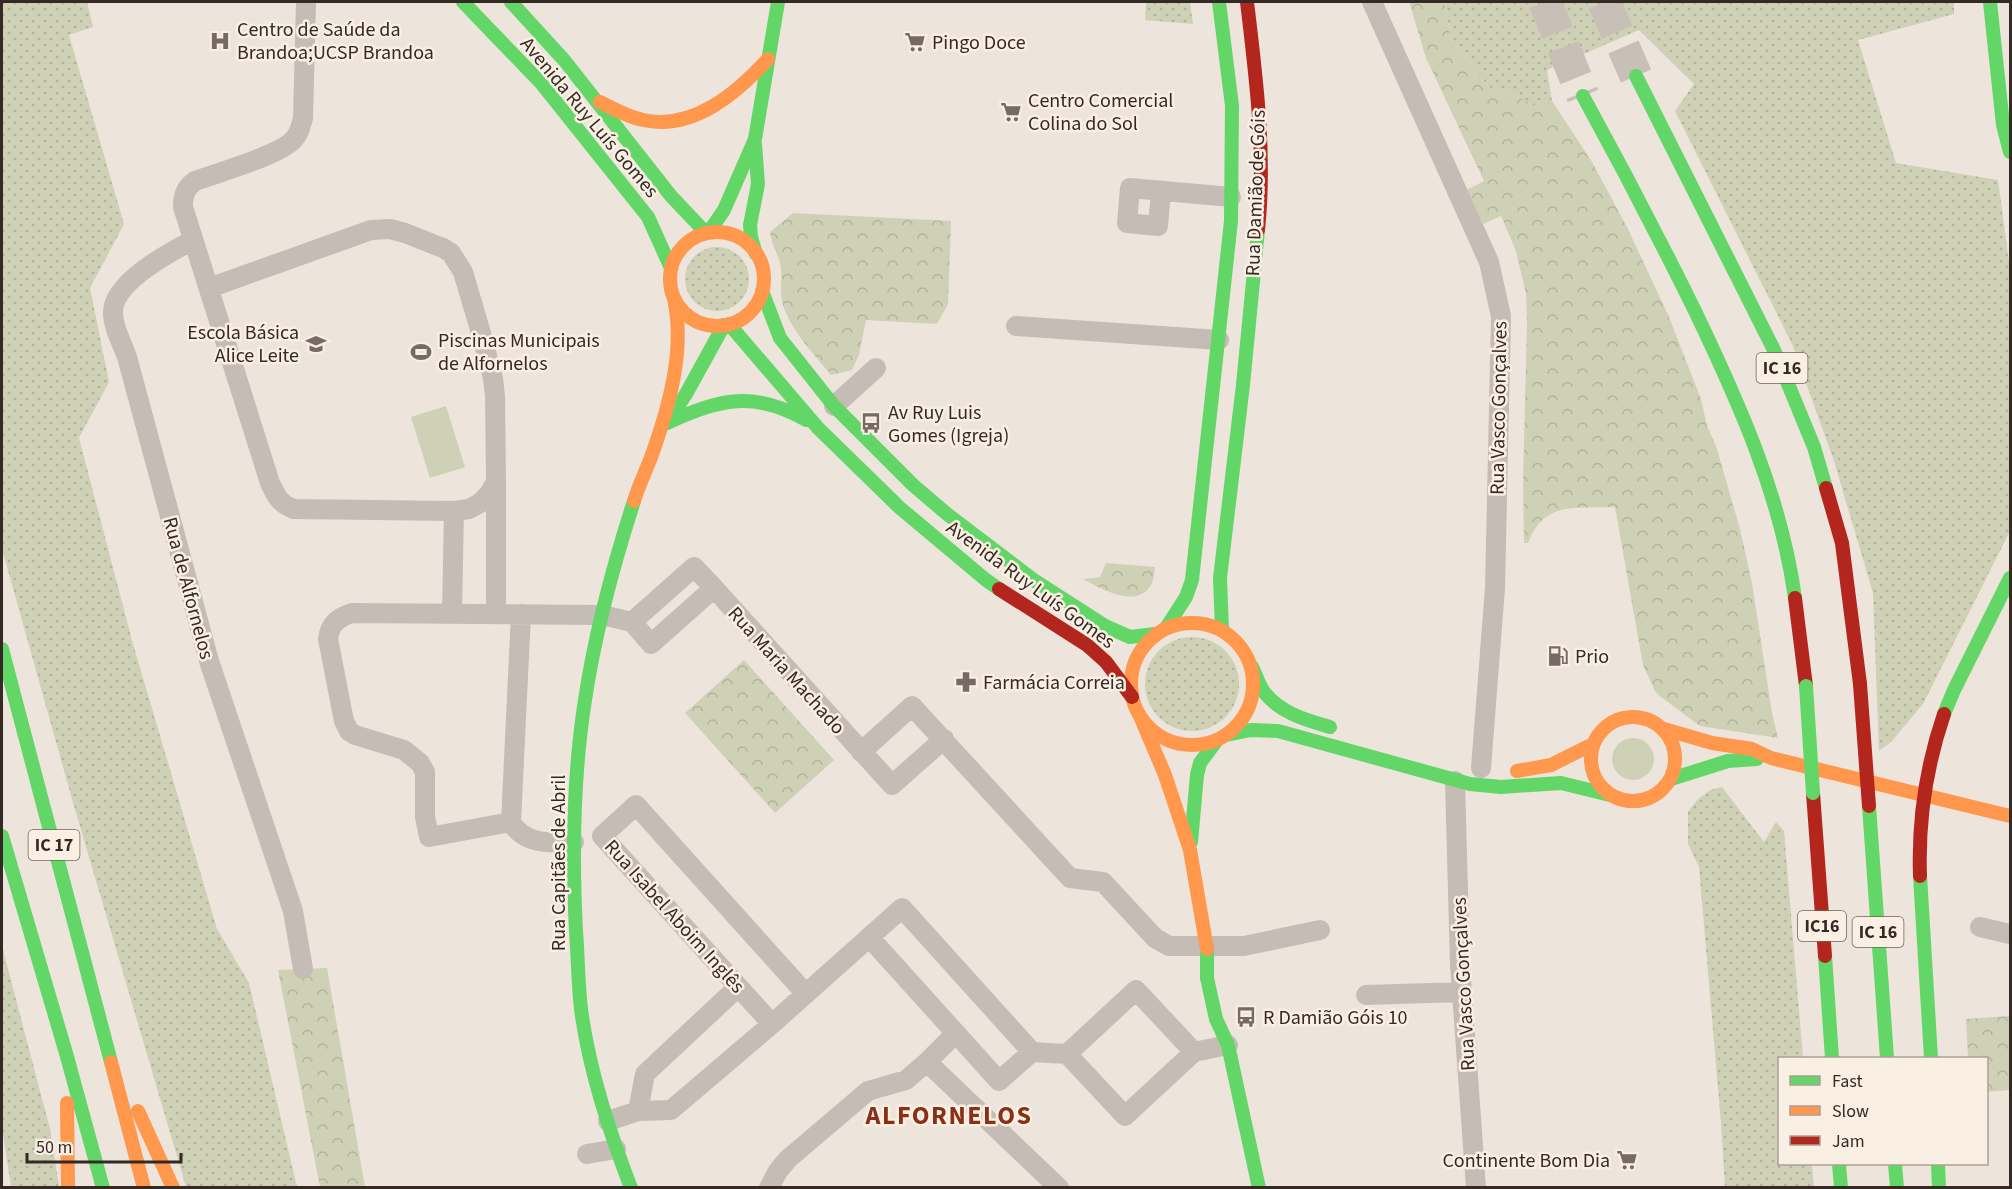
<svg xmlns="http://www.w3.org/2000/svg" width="2012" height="1189" viewBox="0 0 2012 1189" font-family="'Source Sans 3',sans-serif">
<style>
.grass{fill:url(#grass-dots)}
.forest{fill:url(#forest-crowns)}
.garden{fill:#ced1b6}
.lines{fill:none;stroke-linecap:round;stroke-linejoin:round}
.highway-tunnel{stroke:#c8bfb7;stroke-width:33;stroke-dasharray:33 16;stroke-linecap:butt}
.street{stroke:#c5bcb6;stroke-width:20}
.fast{stroke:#63d668;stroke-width:14}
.slow{stroke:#ff974d;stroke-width:14}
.jam{stroke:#b3261e;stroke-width:14}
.fast-bridge{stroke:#63d668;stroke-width:14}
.jam-bridge{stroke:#b3261e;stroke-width:14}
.labels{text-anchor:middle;stroke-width:5;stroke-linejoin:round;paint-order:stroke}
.shield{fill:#faefe3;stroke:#70645e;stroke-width:1.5}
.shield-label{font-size:18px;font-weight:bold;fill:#352925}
.poi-label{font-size:20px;fill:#352925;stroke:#faefe3;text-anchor:start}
.street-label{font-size:20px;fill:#352925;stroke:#faefe3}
.district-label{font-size:26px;font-weight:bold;letter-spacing:1.5px;fill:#893018;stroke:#faefe3}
</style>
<defs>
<pattern id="grass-dots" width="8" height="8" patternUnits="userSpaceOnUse" patternTransform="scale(1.5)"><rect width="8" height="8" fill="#ced1b6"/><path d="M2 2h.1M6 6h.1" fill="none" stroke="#b2b39c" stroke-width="1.8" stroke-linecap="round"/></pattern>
<pattern id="forest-crowns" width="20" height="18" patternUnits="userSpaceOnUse" patternTransform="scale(1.5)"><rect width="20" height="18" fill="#ced1b6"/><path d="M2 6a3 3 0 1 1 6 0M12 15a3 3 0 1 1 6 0" fill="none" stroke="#b2b39c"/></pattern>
</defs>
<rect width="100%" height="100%" fill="#ede4dc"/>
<path class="grass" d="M2,2H87L93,27L69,35L124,224L90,288L109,382L79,438L133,644L217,929L249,983L297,1187H186L74,806L2,549Z
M1146,2H1190L1193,24L1145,20Z
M1444,2H1954V14L1858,40L1896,163L1998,180L2010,269V531L1923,704L1891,742L1879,751L1873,593L1834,461L1792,344L1675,111L1694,84L1639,30L1547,70L1552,101L1538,108L1511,92L1490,88L1452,42Z
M685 279a32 32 0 1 1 64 0a32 32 0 1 1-64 0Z
M1145 684a47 47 0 1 1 94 0a47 47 0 1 1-94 0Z
M1722,787L1764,842L1776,822L1784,831L1803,1058H1780V1164H1812L1814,1187H1725L1721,1123L1699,867L1688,844V812L1697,800L1710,790Z
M2,946L50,1129L59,1187H11L2,1127Z"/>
<path class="forest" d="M1409,2H1444L1452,42L1490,88L1511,92L1538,108L1552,101L1592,162L1628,229L1669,317L1701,399L1707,426L1716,446L1740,529L1752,583L1772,713L1778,738L1700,726L1661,697L1655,691L1643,665L1615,507C1577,509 1544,500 1528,543H1524L1523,481L1527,322L1526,294L1516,251L1501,216L1483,224L1467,190L1484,181L1426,58Z
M793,213L951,221L948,304L937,324L866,320L859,355L852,370L831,375C814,354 792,332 783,305C779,293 783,276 780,263C777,252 771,243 770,232Z
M1106,563L1155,567C1154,573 1154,580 1151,585C1136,610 1100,588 1083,579L1100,577Z
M744,660L834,760L775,813L685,713Z
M327,968L365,1187H320L278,970Z
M2009,1016L2010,1090L1987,1092L1986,1058H1968L1966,1019Z"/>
<path class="garden" d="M446,406L465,467L430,478L411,417Z
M1612 759a21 21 0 1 1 42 0a21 21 0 1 1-42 0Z"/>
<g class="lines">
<path class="highway-tunnel" d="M1545,2L1583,96
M1604,2L1636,76"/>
<path class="street" d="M1372,2L1489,262L1501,316L1495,588L1481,768
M1161,191L1158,226L1127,223L1130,188L1231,197
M193,240C170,252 112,283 113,313C113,327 122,343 127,357L209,661L293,911L303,969
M209,288L371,230L390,229L405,233L443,248L451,253L463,272L481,333L493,378L495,396L496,482L489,494L480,503L469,509L454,511L294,509C280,504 276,496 270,483L183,207C183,196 185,188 195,181C217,173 281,155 294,139C300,133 301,125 303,118L306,2
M1016,326L1219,340
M834,406L876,368
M714,588L651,644L632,622L694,567L714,588L892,785L944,739
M452,614L454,511
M496,614V482
M521,614L511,822C524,845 550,843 574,842
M861,752L912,706L1070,878L1103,882L1155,938L1169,946H1244L1320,930
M1455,781L1460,965L1476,1188
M511,822L429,837L425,817V772L420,763L404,750L355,735L349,731L344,721L328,639C330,624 337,618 352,613L602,615L632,622
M602,836L636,805L806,994
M602,836L772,1024
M1980,927L2010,934
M869,937L999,1081L1032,1052L1067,1054L1125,1116L1194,1052L1228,1045
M1366,995L1462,992
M1067,1054L1136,990L1194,1052
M927,1062L1059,1188
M638,1111L645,1074L738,987
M608,1121L638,1111L671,1110L772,1024L902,908L1032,1052
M587,1154L616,1149
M769,1188L778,1171L788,1159L868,1091L906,1080L927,1062L956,1033"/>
<path class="fast" d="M463,2L541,83L648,217L671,268
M511,2L564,60L671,196L706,233
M1990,2L2003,125L2010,152
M1636,76L1774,350L1814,447L1826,488
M1583,96C1622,167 1659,238 1695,311C1739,403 1781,496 1795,598
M755,144L758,184L750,225L751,237L756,254
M709,232L724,210L755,139L778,2
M762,291L780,338L834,406L913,485L947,514L1035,581L1105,626L1130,637L1155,634
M729,324L818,428L900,508L986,580L999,589
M671,417L686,394L724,325
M667,423C720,399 753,390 806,420
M1166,628L1186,597L1192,580L1231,221L1232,106L1219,2
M1222,630L1220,578L1243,385L1258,230
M2,649L111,1062
M1252,667C1256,675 1259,685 1264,692C1280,713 1306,720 1330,727
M1944,714L1954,690L2010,578
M1226,735L1251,730L1278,731L1470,784L1501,787L1561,783L1610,795
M1671,779L1728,761L1757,759
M1869,806L1887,1058
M2,836L66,1053L103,1188
M1191,842L1197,775L1200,763L1217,740
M1920,876L1931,1058
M1207,949V978L1216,1019L1228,1045L1259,1188
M1825,956L1832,1058
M1839,1164L1841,1188
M1895,1164L1897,1188
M1938,1164L1939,1188
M631,1188C609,1130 589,1070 581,1009C578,983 578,957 576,931C572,854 573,776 585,700C595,633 613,566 634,501"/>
<path class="slow" d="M600,102C614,109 628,117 643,120C693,131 737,93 768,59
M670 279a47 47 0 1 1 94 0a47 47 0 1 1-94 0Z
M634,501C639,484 648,467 654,449C670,403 685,348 674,299
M1131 684a61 61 0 1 1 122 0a61 61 0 1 1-122 0Z
M1140,716L1165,775L1190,850L1207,949
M1591 759a42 42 0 1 1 84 0a42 42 0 1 1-84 0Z
M1664,729L1712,743L1752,749L1771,758L2010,816
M1517,771L1551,765L1593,744
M111,1062L144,1188
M67,1103L68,1188
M138,1111L173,1188"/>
<path class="jam" d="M1247,2C1256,77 1266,154 1258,230
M1826,488L1842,543L1860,684
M999,589L1087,645L1106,662L1132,697
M1795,598L1806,686
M1813,793L1825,956"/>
<path class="fast-bridge" d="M1806,686L1813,793"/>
<path class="jam-bridge" d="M1860,684L1869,806
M1920,876C1918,820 1926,767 1944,714"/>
</g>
<defs>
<g id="hospital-bare" transform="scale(1.62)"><path d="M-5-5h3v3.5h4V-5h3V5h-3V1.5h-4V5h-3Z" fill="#756a65" stroke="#faefe3" stroke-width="2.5" paint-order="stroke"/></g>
<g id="supermarket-bare" transform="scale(1.62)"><path d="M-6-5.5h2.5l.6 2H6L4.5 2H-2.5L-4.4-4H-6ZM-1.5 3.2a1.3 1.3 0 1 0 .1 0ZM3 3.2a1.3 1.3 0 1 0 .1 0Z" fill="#756a65" stroke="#faefe3" stroke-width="2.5" paint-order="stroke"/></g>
<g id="school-bare" transform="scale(1.62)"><path d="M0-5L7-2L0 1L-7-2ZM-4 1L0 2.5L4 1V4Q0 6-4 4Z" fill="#756a65" stroke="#faefe3" stroke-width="2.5" paint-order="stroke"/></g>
<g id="stadium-bare" transform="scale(1.62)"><path d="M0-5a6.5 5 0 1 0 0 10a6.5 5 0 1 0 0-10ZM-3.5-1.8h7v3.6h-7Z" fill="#756a65" stroke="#faefe3" stroke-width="2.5" paint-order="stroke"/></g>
<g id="bus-bare" transform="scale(1.62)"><path d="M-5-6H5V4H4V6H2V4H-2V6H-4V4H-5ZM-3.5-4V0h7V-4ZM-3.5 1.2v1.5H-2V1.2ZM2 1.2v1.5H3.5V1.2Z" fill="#756a65" stroke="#faefe3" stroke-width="2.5" paint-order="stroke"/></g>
<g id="fuel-bare" transform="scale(1.62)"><path d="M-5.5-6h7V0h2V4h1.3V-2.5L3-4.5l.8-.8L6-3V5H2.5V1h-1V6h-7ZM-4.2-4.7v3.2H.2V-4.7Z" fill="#756a65" stroke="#faefe3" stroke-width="2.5" paint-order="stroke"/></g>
<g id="pharmacy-bare" transform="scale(1.62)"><path d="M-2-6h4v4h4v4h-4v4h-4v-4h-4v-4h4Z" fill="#756a65" stroke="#faefe3" stroke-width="2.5" paint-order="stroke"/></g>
</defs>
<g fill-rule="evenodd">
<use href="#hospital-bare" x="220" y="41"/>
<use href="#supermarket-bare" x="915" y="42"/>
<use href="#supermarket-bare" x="1011" y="112"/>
<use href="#school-bare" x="316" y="344"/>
<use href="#stadium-bare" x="421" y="352"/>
<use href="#bus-bare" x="871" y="423"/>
<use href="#fuel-bare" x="1558" y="656"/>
<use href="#pharmacy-bare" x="966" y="682"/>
<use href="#bus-bare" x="1246" y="1017"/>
<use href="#supermarket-bare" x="1627" y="1160"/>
</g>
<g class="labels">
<g class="shield">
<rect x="1756.5" y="353" width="51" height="30" rx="4.5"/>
<rect x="28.5" y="830" width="51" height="30" rx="4.5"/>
<rect x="1798" y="911" width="48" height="30" rx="4.5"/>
<rect x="1852.5" y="917" width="51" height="30" rx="4.5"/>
</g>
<g class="shield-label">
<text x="1782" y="374">IC 16</text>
<text x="54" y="851">IC 17</text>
<text x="1822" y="932">IC16</text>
<text x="1878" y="938">IC 16</text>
</g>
<g class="poi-label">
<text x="237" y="36">Centro de Saúde da<tspan x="237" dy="23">Brandoa;UCSP Brandoa</tspan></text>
<text x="932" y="49">Pingo Doce</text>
<text x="1028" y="107">Centro Comercial<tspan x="1028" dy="23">Colina do Sol</tspan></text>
<text x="299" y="339" text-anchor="end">Escola Básica<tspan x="299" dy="23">Alice Leite</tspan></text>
<text x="438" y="347">Piscinas Municipais<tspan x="438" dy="23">de Alfornelos</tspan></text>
<text x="888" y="419">Av Ruy Luis<tspan x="888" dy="23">Gomes (Igreja)</tspan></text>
<text x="1575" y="663">Prio</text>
<text x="983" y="689">Farmácia Correia</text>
<text x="1263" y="1024">R Damião Góis 10</text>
<text x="1610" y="1167" text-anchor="end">Continente Bom Dia</text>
</g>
<g class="street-label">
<text transform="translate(590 117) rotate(50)" y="7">Avenida Ruy Luís Gomes</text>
<text transform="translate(1255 193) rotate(-88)" y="7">Rua Damião de Góis</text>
<text transform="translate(1498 408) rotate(-89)" y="7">Rua Vasco Gonçalves</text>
<text transform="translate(1031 584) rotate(36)" y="7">Avenida Ruy Luís Gomes</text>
<text transform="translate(189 588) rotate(75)" y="7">Rua de Alfornelos</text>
<text transform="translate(787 670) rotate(48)" y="7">Rua Maria Machado</text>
<text transform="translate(558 863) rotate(-90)" y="7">Rua Capitães de Abril</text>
<text transform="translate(675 916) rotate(48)" y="7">Rua Isabel Aboim Inglês</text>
<text transform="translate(1463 984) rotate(-93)" y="7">Rua Vasco Gonçalves</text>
</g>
<g class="district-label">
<text x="949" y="1124">ALFORNELOS</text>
</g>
</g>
<rect width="2012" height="1189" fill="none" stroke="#352925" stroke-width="6"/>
<rect x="1778" y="1057" width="210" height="108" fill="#faefe3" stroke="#aba097" stroke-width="1.5"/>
<rect x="1790" y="1076" width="30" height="9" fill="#63d668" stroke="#aba097" stroke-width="1.5"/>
<text x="1832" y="1087" font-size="18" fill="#352925">Fast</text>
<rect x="1790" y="1106" width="30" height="9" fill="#ff974d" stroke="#aba097" stroke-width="1.5"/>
<text x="1832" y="1117" font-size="18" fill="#352925">Slow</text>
<rect x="1790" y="1136" width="30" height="9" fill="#b3261e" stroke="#aba097" stroke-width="1.5"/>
<text x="1832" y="1147" font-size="18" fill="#352925">Jam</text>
<path d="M27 1153v9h154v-9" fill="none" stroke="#352925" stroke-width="3"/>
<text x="36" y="1153" font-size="18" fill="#352925" stroke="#faefe3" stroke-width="4.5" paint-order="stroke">50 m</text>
</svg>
